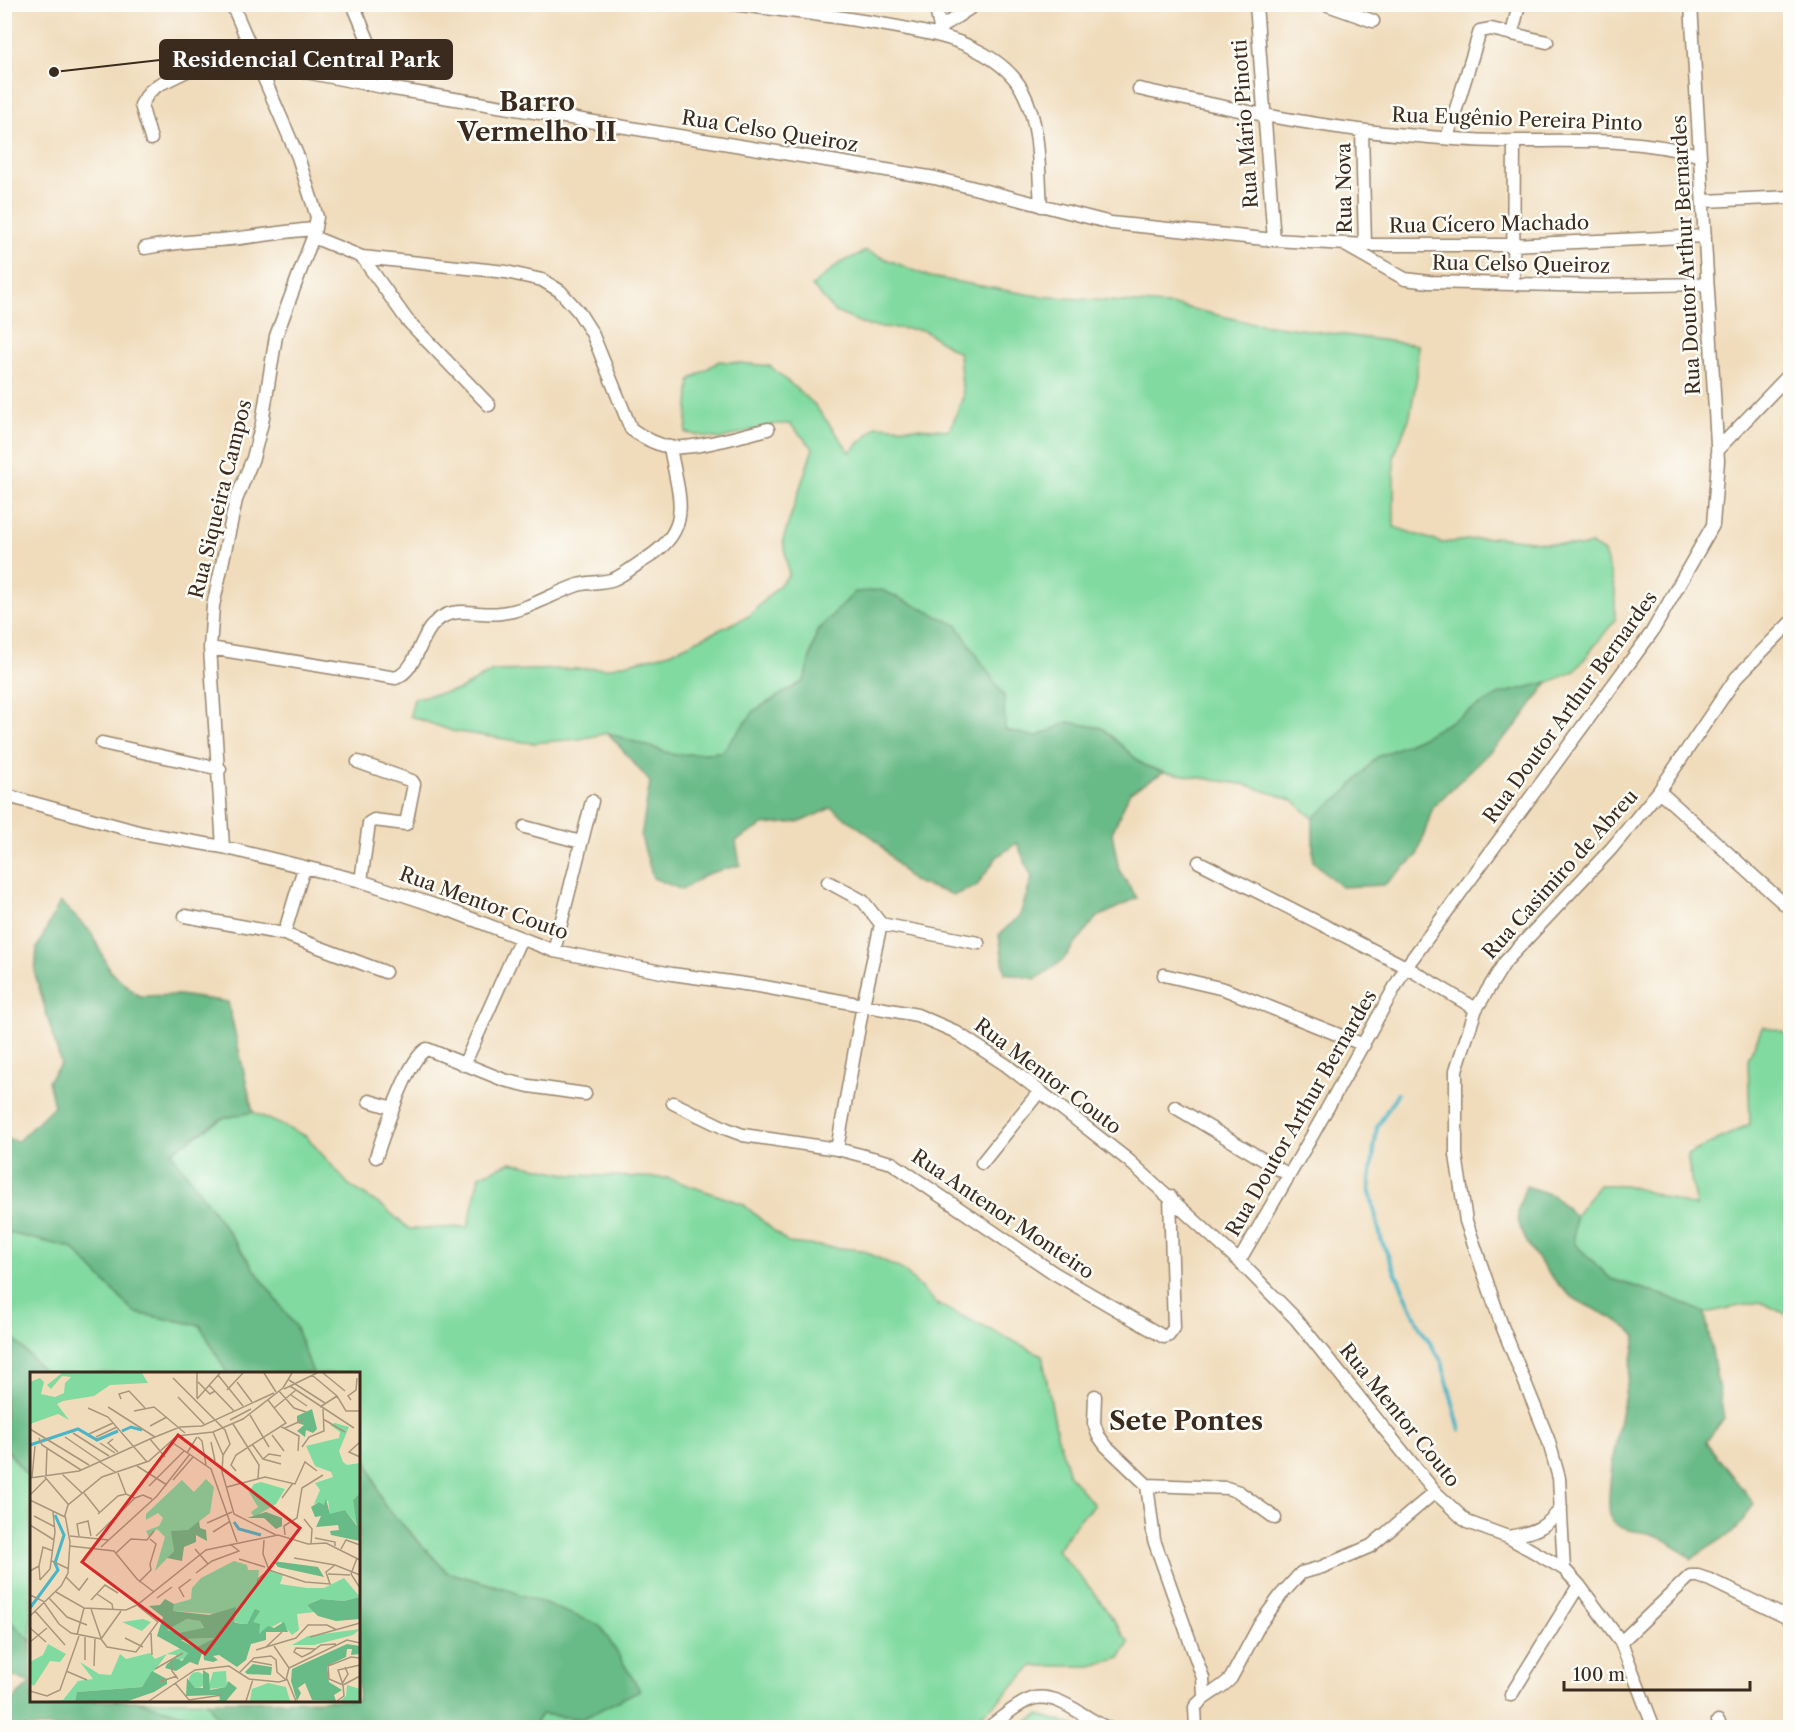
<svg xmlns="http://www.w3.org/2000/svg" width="1795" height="1732" viewBox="0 0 1795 1732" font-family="'Libre Caslon Text',serif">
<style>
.green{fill:#81daa0;stroke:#5e825f;stroke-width:1.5}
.forest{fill:#68ba86;stroke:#527252;stroke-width:1.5}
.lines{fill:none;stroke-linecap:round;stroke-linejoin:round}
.stream{stroke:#49b5c6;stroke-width:4}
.minor-casing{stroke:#96836c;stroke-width:15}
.minor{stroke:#fff;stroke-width:12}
.labels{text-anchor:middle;stroke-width:5;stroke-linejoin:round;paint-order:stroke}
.street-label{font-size:20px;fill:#3b2a1e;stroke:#fdfcf7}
.district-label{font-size:26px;font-weight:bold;fill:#3b2a1e;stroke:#fdfcf7}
.inset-river{fill:none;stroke:#49b5c6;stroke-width:3}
.inset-road{fill:none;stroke:#a8957c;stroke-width:1.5}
.view{fill:#d62828;fill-opacity:0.15;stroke:#d62828;stroke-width:3}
.inset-edge{fill:none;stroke:#3b2a1e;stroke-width:3}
.leader{fill:none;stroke:#3b2a1e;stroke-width:2}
.callout-dot{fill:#3b2a1e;stroke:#fdfcf7;stroke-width:2}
.callout{fill:#3b2a1e;stroke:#3b2a1e;stroke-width:2}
.callout-label{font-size:21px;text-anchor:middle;font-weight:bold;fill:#fff}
</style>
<rect width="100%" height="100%" fill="#fdfcf7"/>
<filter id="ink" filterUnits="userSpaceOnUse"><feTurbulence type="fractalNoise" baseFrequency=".0167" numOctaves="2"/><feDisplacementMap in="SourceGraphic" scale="12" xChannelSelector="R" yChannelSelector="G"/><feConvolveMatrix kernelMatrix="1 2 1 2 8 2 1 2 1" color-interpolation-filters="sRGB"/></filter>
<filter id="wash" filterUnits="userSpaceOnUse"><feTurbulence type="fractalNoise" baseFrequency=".008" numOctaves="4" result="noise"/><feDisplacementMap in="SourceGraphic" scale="24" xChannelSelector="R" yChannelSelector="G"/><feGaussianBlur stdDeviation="1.35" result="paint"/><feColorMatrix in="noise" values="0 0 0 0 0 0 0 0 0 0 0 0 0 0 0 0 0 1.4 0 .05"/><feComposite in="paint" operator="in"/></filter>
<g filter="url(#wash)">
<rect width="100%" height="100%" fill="#f0dcbb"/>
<path class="green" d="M866,251L930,277L1038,296L1180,306L1247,322L1418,345L1417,376L1410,416L1394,456V527L1442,543L1496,537L1581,547L1591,544L1604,552L1615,590V620L1575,671L1377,757L1345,793L1313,818L1292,800L1247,785L1164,772L1143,765L1102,728L1068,722L1036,737L1004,730V696L817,631L804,681L755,710L723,752L675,755L608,733L580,739L531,743L452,731L410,716L414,698L459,690L493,671L608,668L670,653L749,616L789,575L783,540L813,448L790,424H777L719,439L686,433L690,380L719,361L770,366L814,404L850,452L877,426L950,430L963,397L959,353L923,330L868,326L835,312L812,286L840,263Z
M1763,1026L1790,1034V1316L1760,1302L1705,1313L1669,1297L1611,1279L1574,1243L1575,1216L1599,1185H1625L1696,1207L1687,1155L1750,1124L1748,1059Z
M253,1112L306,1136L349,1185L385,1208L409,1229L468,1227L479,1176L511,1162L572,1175L667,1178L743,1204L788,1243L862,1250L903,1270L937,1304L1042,1355L1057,1434L1069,1475L1094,1505L1079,1520L1057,1550L1096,1595L1129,1643L1120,1658L1091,1666H1033L997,1702L965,1727H533L541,1714L582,1719L506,1589L447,1572L384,1505L366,1458L359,1449L358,1374L313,1373L295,1326L171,1152L221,1119Z
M5,1232L72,1248L135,1313L200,1325L227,1373H45L5,1329Z
M4,1447L31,1480V1641L5,1616Z
M137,1701H206L224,1726Z
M1039,1715L1073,1725L1076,1727H1016Z"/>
<path class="forest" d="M882,590L957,625L1004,696L1005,730L1036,737L1068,722L1102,728L1143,765L1164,772L1130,792L1112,833L1119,870L1137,898L1096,918L1062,961L1036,979L1005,973L999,935L1020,915L1032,878L1017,843L997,857L976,887L954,895L912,881L875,839L831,808L800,822L763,825L736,841L740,865L707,874L682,890L653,878L641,837L650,782L608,733L675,755L722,752L755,710L804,681L817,631L855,592Z
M1548,682L1517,725L1433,807L1417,856L1384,885L1341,887L1313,861V818L1345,793L1377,757L1419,739L1500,694Z
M60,902L91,932L110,971L139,996L179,995L228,1002L253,1112L221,1119L171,1152L295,1326L313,1373H227L200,1325L135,1313L72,1248L5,1232V1139L18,1141L54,1106L48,1081L61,1064L35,974L37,948Z
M1526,1186L1552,1195L1575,1216L1574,1243L1611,1279L1669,1297L1705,1313L1724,1418L1706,1442L1754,1504L1736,1530L1691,1559C1680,1550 1667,1538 1652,1534C1639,1530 1625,1533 1613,1522C1597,1505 1633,1365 1636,1336C1618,1317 1599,1313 1577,1300C1557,1289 1516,1237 1518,1213C1519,1204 1523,1194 1526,1186Z
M5,1329L45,1373L32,1374L31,1480L5,1447Z
M359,1449L366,1458L384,1505L447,1572L506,1589L600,1625L640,1690L582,1719L541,1714L533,1727H5C4,1704 14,1698 31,1683L5,1673V1616L31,1641L32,1700L137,1701L223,1726L206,1701L358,1700Z"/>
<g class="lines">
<path class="stream" d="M1397,1094L1377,1127L1369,1188L1382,1242L1419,1325L1442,1362L1460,1430"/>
</g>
</g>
<g filter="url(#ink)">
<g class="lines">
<g class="minor-casing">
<path id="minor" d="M353,4L388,88
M732,4C797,12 872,20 936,35C966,42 1007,61 1022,90C1041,125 1038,167 1041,206
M935,4L940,28L938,34
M1256,4L1274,240
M1325,4L1373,21
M940,28L976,4
M1512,34L1519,4
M259,63L388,88L935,178L1111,223L1274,240L1365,245H1513L1705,236
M1139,89C1232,109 1323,129 1418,136C1451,139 1485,142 1518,141C1580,141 1638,138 1698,155
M1362,131L1365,245
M1447,138L1480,31L1491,29L1547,42
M151,139L141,105L149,92L158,85L248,41
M1704,201L1790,197
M313,237L362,257L506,272L542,280L560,291L578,311L592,333L631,429C641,436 657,445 670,447C693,450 744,435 768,429
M1345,245L1405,279L1429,282L1597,286L1707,284
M145,248C170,243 193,241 219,240C251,238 283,231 315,229
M362,257L407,320L489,405
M1513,284L1514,142
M1717,450L1790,374
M210,648L396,678C422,666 418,627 446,615C463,608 483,616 501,613C529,610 551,594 578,585C589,582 603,583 614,579C623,575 632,568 641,562C696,530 679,500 670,447
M102,743L220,769
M358,762L412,781L414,784L406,824L374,820L369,823L361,881
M1659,791L1790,909
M4,795L142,833L223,847L361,881L449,910L554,951L672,974L759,986L917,1015L954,1031L1006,1065L1128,1160L1239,1261L1296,1319L1435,1492L1467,1522L1508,1537L1564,1569L1579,1585L1621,1642L1654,1728
M525,827L581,842
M223,847L210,648L213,606L236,500L253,458L262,423L276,336L313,237L317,217L298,157L232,4
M1199,862L1406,967L1476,1009
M828,882L863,901L881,924L978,943
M185,916L284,934L385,972
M284,934L304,868
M554,951L592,801
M1164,975L1224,989L1364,1045
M464,1065L521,938
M369,1101L393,1108
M673,1103L727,1129L743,1135L837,1149L892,1163L1054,1273L1164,1337L1168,1336L1174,1328L1170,1196
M1175,1107L1289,1175
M837,1149L863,1005L881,924
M376,1157C383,1136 408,1057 427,1049L504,1080L529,1086L585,1094
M982,1163L1039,1092
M1239,1261L1313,1134L1406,967L1652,632L1713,525L1718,461L1691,4
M1095,1396L1094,1423L1098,1435L1106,1446L1147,1485L1154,1540L1203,1678L1204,1696
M1147,1485L1227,1488L1239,1492L1275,1518
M1508,1537C1532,1533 1547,1528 1561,1508
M1564,1569L1559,1478L1548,1439L1502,1326L1466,1221L1456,1155V1070L1476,1009L1505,962L1611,849L1659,791L1736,678L1790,623
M1621,1642L1690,1576H1698L1710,1580L1790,1619
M1511,1695L1579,1585
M1718,1721L1722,1728
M988,1728C1002,1718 1019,1702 1035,1698C1060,1693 1086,1720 1108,1728
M1196,1728L1195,1707C1206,1693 1220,1691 1231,1678L1260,1624L1281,1595L1301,1573L1322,1567L1371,1546L1435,1492"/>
</g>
<use href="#minor" class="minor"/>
</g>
</g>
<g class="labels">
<g class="street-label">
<text transform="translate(1517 119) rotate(2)" y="7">Rua Eugênio Pereira Pinto</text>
<text transform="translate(1245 124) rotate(-94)" y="7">Rua Mário Pinotti</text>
<text transform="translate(770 131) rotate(9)" y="7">Rua Celso Queiroz</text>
<text transform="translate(1344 188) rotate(-91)" y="7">Rua Nova</text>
<text transform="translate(1489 224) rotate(-1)" y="7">Rua Cícero Machado</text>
<text transform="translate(1686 255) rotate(-93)" y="7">Rua Doutor Arthur Bernardes</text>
<text transform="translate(1521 264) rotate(1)" y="7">Rua Celso Queiroz</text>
<text transform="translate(220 499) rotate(-76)" y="7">Rua Siqueira Campos</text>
<text transform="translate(1570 707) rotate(-54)" y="7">Rua Doutor Arthur Bernardes</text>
<text transform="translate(1560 874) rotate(-48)" y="7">Rua Casimiro de Abreu</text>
<text transform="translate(484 903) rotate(20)" y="7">Rua Mentor Couto</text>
<text transform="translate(1048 1076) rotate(37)" y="7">Rua Mentor Couto</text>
<text transform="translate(1301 1113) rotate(-60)" y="7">Rua Doutor Arthur Bernardes</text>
<text transform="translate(1003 1214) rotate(34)" y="7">Rua Antenor Monteiro</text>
<text transform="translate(1400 1415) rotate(51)" y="7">Rua Mentor Couto</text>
</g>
<g class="district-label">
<text x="537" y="111">Barro<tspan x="537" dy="30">Vermelho II</tspan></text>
<text x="1186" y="1430">Sete Pontes</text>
</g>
</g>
<g transform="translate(30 1372)">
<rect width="330" height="330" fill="#f0dcbb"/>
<path d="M32,1H112L118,11L80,13L64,24L33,29L27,32L39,48L28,42L0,52V10L10,6L14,10L11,22L25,25L34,21L35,11L41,5L32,4L21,17L17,13ZM305,51L319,55L309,79L313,90L317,93L330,91V121L323,128L328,154L315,138L300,143L298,128L293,134L290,130L284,132L290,118L285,111L303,105L301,100L285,94L276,74L309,66L310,60L300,53ZM176,107L184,115L180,141L143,170L144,179L125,199L135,165L127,157L119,165L116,159L129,154L133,146L128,141L116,148V142L152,108L164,120ZM231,110L255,117L246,132L224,145L221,140L228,135L219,120L224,112ZM204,189L217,193L218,198H229L227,217L229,208L240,198L253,203L250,212L277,216H294L314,206L330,225L314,229L291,227L277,233L285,240L267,242L269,258L262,263L251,250L229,262L220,246L217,252H211L187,242L143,239L144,232L161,227L162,216L171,206ZM113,247L121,250L112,259L92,250ZM157,247L170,249L174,257L148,261L136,258ZM330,257L323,263L284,273H262L278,264ZM186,266L165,276L151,267ZM18,272L36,282L30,290L20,289L4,314L0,311V290L13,283ZM151,276L158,281L155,286L147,289L146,283L137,282L112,315L47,320L45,329H12L33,328L48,309L63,307L50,290L69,302L81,303L90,282L96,287L120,281L125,287ZM196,299L197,315L178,317L183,300ZM159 308a8 8 0 1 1 16 0a8 8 0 1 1-16 0ZM238,311L256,315L260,329H220L222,317ZM317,313L330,317V329H310L316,324Z" fill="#81daa0"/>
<path d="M282,37L287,57L283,61L276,58L275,65L267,59L274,53L267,51V44ZM330,121V169L301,163L300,159L309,158L308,153L286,155L291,144L285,145L281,135L289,130L294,133L296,127L300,142L315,138L327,154L323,128ZM236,140L252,146V154L246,157L234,146H217ZM169,149L170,156L176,158L177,169L166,163V170L154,175L152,189L137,186L144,179L141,159L158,158ZM243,189L288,195L294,205L248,195ZM330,225V247L306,249L288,244L277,233L291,227L314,229ZM135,227L144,232L143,239L179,243L206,235L204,250L211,252H217L225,237L230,239L223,250L230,252L229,262L238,254L244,256L254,250L258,260H236V268L221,272L216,288L207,295L189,283L183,284L188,288L183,290L174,288L173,278L168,293L160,290L146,299L135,296L137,292L145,286L152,289L158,281L127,264L133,245L119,234L130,233ZM157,247L170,249L174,256L148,261L137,258ZM185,266L165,276L151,268L156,267ZM317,272L330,274V282L321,283L322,277H317L316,285L297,294L299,310L312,318L304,323L306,329L282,328L275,311L268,316L271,321L267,329L261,309L262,297ZM223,292L242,295L241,303L217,302L215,300ZM173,298L179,302L180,318L196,315L198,309L207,316L196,329H185L190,328L189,323L156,324L157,306L165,316H173ZM122,299L137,307V312L124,320L98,329H45L47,320L112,315Z" fill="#68ba86" fill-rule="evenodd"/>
<path class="inset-river" d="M92,59L101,55L112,58M0,73L48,57L67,68L88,59M204,150L209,157L231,163M0,236L28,198L25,191L34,163L25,143"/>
<path class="inset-road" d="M167,1V26M234,1L246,20M293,1L315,19M188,3L213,34M282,3L307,24L316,39H330M143,6L195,58L200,72L193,83L192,100L204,142L246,163M259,8L295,31M168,10L180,22L185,19M207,10L222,30M179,13L204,39M260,14L324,56M254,17L287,1M197,18L213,1M249,19L264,36L276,40M261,23L277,34M148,25L174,52M91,27L89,22L99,19L115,36M167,27L190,1M321,28L318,24L326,18L327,6M78,35L125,65M290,35L307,24M58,36L78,45L117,90M244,36L266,18M104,39L124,35L155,61M220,43L239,75M293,47L315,60M200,48L221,37M203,52L229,93L228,106M120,54L137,45M250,54L269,64L268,79M255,56L273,48M0,57L59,93M183,60L193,83M43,61L79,84M59,62L83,51M242,63L254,79M35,65L70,89M66,65L87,55M168,65L172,69L176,93M9,66L12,73L51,98M83,67L78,71L88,80M120,67L135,85M140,69L181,97L207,170M181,70L185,89M330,70L319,80L330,85M70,71L85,81M222,72L233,87L251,92M272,75L279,65L294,59L293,37M157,81L167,65M233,87L239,82L251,84M70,90L85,100M107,94L137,113M206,99L201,93L206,83L256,51L238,28M88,101L96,122M32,102L52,121M14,104L38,132M16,104L17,76M2,105L5,74M0,106L49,99L120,67L150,55L172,54L244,21M143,108L163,85M119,114L154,79M197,115L235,105L265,112L275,90L287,99M54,121L70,141M1,122L16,107M252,126L263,111M0,128L35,145M68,142L88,124L96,122L105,126M4,144L25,155M274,147L282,157L281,172M177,151L202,140M0,153L24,168M183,160L199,150M255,163L254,154L267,146L272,116L293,103M40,164L79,168M49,164L47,152L58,149L61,164M66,164L105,126L113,123L122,127M285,166L305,170V174M234,168L233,182L239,198L275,210L300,212L296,200L305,193M40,174L84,179L107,207L124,220M71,175L127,124L160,82M165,177L178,192M311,177L316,168L330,173M86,181L101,167L117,168L124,159M264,186L305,193L330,203M327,186L321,202L330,216M209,187L235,195M22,189L39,197M9,194L13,175L23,179M0,199L9,194L10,208M166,201L182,189L209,179L200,172M298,202L320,203M36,205L49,218L58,206M10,208L20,197L25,160L23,140M109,210L121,198L120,192L126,172L120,167M227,214L228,207L239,198M26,220L54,236L96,238L107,233L176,178L248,163L278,172L296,171L330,188M67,222L82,232L83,238M0,223L13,229L29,252L41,261L71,267L77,275L106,280L128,250L108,234M154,225L149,216L161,207M19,226L37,245L57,253M127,226L142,215M61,228L75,213L88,221M61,237L71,266M5,239L35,273M0,244L31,214L38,201L40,170L35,143L38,133L72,105L119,89L147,64L183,60L213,47L253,16L262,1M0,256L16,270M121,261L122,283M47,263L54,236M280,265L330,251M95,266L113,275M71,267L91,239M0,270L17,256M244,274L259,296M236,275L252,260M285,277L266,276L264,280L272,285L280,281L291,273L306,272M226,278L266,266L278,253H297L307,258M141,287L142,299L148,307M55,288V265M220,289L242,293M64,294L65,267M259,296L317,268L330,271M125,297L153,281M36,299L57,308M210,300L224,286L241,284L246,288L247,300L256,308M257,307L266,329M129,310L147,304M145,311L159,328L192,323M312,312L318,302L315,295M313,313L299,307L298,294L321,285L330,286M313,313L308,298L330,293M0,319L17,324L30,318L49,264M119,329L165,298L199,294L219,307L249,310L256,308L259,296M216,329L223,307M307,329L314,324L313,313L330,304"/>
<path class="view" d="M148,63L270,156L175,282L52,190Z"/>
<rect width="330" height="330" class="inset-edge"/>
</g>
<path class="leader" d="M54 72L160 60"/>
<circle class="callout-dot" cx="54" cy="72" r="6"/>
<rect class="callout" x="160" y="40" width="292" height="39" rx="6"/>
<g class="callout-label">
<text x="306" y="67">Residencial Central Park</text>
</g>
<rect width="1795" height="1732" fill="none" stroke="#fdfcf7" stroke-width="24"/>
<path d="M1564 1681v9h186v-9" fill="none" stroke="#3b2a1e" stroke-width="3"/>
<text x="1573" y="1681" font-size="18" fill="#3b2a1e" stroke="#fdfcf7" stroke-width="4.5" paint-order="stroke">100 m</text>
</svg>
